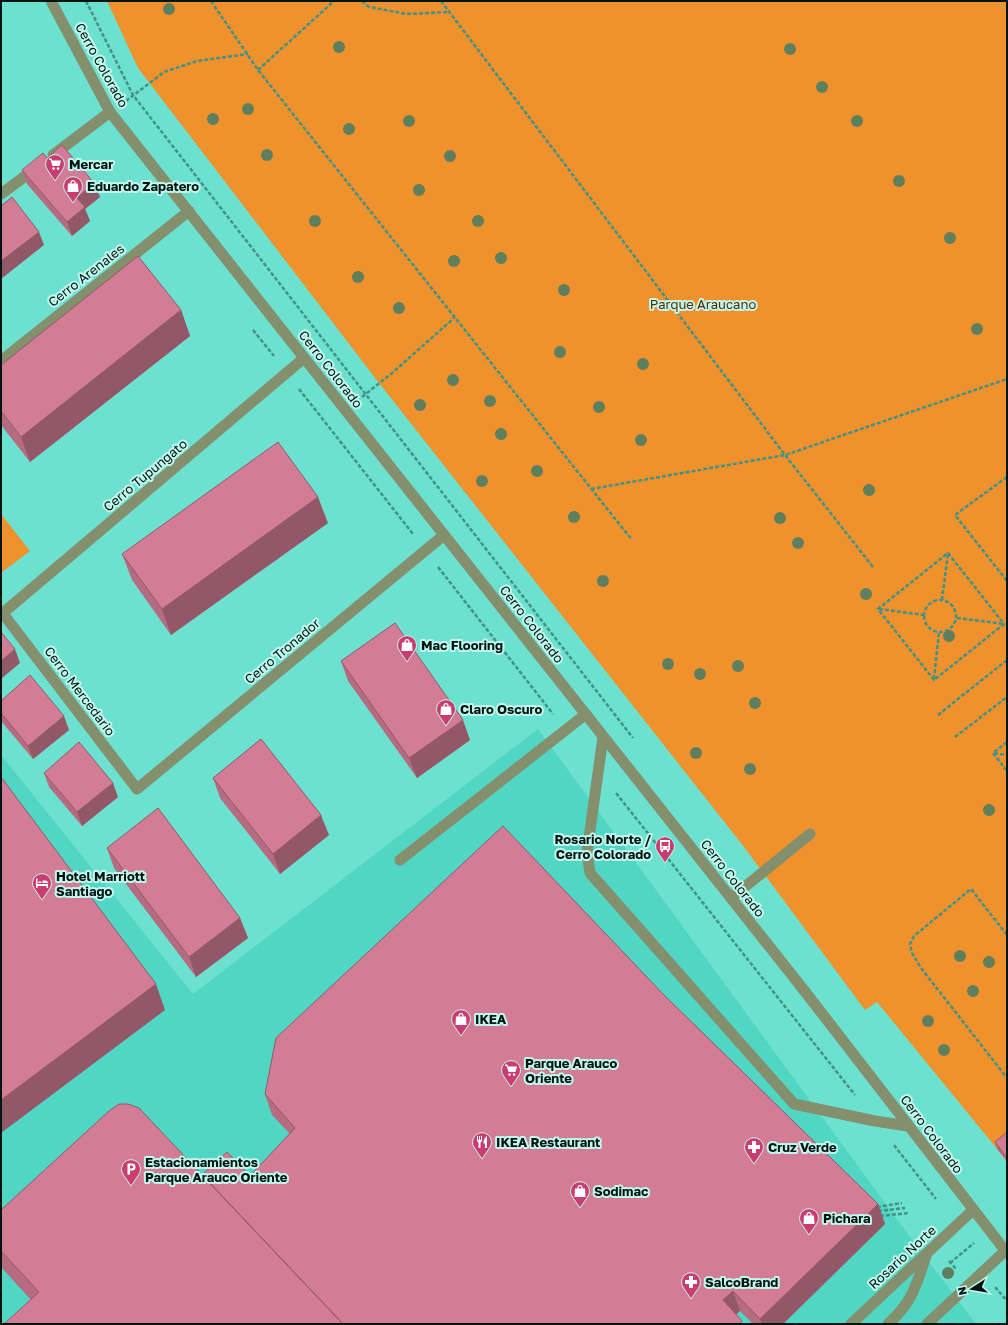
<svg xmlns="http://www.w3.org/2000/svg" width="1008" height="1325" viewBox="0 0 1008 1325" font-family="'Golos Text',sans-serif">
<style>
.built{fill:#51d6c3}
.green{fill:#ef922d}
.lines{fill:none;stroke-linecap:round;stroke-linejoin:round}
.path{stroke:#439286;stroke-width:2.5;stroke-dasharray:4 2;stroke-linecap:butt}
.service{stroke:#848f6e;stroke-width:11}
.minor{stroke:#848f6e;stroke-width:11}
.tertiary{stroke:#848f6e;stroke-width:11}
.tree{fill:#5e7e5e}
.wall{fill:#b56c80}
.shaded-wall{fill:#935868}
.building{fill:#d27d95;stroke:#935868}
.labels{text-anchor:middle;stroke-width:4;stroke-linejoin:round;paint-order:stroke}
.street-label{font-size:13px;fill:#001411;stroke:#c2f7ed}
.poi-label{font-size:13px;font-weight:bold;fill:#001411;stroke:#c2f7ed;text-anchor:start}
.park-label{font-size:13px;fill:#532d02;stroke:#c2f7ed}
</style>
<rect width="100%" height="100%" fill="#6ce1cf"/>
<path class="built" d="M538,729L899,1222L976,1324H1V755L193,994Z"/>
<path class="green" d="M107,1H1007V1162L993,1144L877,1002L865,1010L744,847L379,383L138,68Z
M1,514L30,551L1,573Z"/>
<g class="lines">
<path class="path" d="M86,1L133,95L633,738
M211,1L258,70L632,540
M362,1L369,7L407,14L449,12
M441,1L785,455L873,567
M258,70L334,1
M126,101L164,72L197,61L248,54
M253,330L274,356
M299,389L413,534
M362,397L391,374L454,318
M1007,477L955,515L1007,581
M591,489L785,455L1007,379
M948,553L1004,624L934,680L878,609Z
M438,567L553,714
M924 616a16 16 0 1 1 32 0a16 16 0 1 1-32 0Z
M942,600L948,553
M879,609L924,615
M957,618L1004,624
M934,679L939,632
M938,715L1007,660
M955,737L1007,697
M1007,742L993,753L1007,771
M994,753L1007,755
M616,793L855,1095
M1007,935L971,889L914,936L910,944L912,953L921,968L1007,1078
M894,1145L936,1199
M877,1207L902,1203
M878,1211L905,1208
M880,1216L909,1213
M949,1261L956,1269
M950,1263L974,1243
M995,1289L996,1288L1007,1301"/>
<path class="service" d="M53,155L110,112
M1,194L36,168
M603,737L587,852L590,873L794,1104L875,1121L908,1126
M400,860L586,714
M731,898L810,834
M888,1324C913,1302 917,1283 927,1253"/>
<path class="minor" d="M1,361L189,211
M1,611L137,789L444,535
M3,613L304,358
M851,1324L973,1210
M927,1324L1005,1251"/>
<path class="tertiary" d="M51,1L110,112L810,998L1007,1253"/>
</g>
<g class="tree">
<circle cx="169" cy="9" r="6"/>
<circle cx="339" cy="47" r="6"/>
<circle cx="790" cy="49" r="6"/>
<circle cx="822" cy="87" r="6"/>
<circle cx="248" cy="109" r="6"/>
<circle cx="213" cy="119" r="6"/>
<circle cx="409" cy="121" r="6"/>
<circle cx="857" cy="121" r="6"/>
<circle cx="349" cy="129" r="6"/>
<circle cx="267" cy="155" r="6"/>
<circle cx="450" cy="156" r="6"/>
<circle cx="899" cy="181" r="6"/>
<circle cx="419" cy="190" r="6"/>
<circle cx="315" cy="221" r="6"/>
<circle cx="478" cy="221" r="6"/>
<circle cx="950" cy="238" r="6"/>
<circle cx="501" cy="258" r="6"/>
<circle cx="454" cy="261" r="6"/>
<circle cx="358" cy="277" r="6"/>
<circle cx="564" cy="290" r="6"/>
<circle cx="399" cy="308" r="6"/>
<circle cx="977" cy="329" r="6"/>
<circle cx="560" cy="352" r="6"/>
<circle cx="643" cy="364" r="6"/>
<circle cx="453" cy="380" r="6"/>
<circle cx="490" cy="401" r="6"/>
<circle cx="420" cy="405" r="6"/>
<circle cx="599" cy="407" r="6"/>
<circle cx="501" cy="434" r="6"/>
<circle cx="641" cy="440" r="6"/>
<circle cx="537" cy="471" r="6"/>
<circle cx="482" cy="481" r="6"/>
<circle cx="869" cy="490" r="6"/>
<circle cx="574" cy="517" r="6"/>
<circle cx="780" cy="518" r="6"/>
<circle cx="798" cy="543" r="6"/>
<circle cx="603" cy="581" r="6"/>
<circle cx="866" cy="594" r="6"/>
<circle cx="949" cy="636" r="6"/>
<circle cx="668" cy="664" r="6"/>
<circle cx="738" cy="666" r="6"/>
<circle cx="700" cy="674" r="6"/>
<circle cx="755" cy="703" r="6"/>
<circle cx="696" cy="753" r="6"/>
<circle cx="750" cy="769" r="6"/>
<circle cx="989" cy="810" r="6"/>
<circle cx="960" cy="956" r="6"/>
<circle cx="989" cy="962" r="6"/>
<circle cx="973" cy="991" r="6"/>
<circle cx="928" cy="1021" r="6"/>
<circle cx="944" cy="1050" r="6"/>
<circle cx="948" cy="1273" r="6"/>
</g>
<path class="wall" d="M47,158L94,183L100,197L85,209L90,221L72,236L27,184L22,170Z
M181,310L190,336L30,462L1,425V365Z
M328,523L171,635L132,580L122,554Z
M341,661L470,740L417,778L348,681Z
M1,701L69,730L33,759L1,721Z
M44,773L118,797L82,826L49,787Z
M213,778L329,835L280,874L220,798Z
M107,848L240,918L248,938L196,977L114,868Z
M665,996L878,1204L885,1224L783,1324H753L740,1311L31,1300L1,1267V1210L202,1175L250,1176L290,1134L272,1115L265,1094Z
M1007,1132V1161L997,1149L995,1142Z"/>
<path class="shaded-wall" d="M94,183L100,197L85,209L90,221L72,236L67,222L77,198Z
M39,232L44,245L1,279V261Z
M181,310L190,336L30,462L21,437Z
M318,497L328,523L171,635L162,609Z
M15,649L20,663L1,679V661Z
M64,716L69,730L33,759L28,746Z
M463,720L470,740L417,778L409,758Z
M113,783L118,797L82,826L77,812Z
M321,815L329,835L280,874L273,854Z
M240,918L248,938L196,977L189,957Z
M156,984L165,1010L1,1133V1100Z
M878,1204L885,1224L783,1324H762L760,1319Z
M733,1291L740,1311L730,1320L723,1300Z"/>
<path class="building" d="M62,145L94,183L77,198L85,207L67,222L22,170L43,153L47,158Z
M12,197L39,232L1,261V206Z
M138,256L181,310L21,437L1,411V365Z
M278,442L318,497L162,609L122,554Z
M395,623L463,720L409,758L341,661Z
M1,632L15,649L1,661Z
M30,675L64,716L28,746L1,713V701Z
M261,739L321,815L273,854L213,778Z
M79,742L113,783L77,812L44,773Z
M1,777L156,984L1,1100Z
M158,808L240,918L189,957L107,848Z
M503,826L665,996L878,1204L760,1319L733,1291L723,1300L742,1321L739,1324H343L202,1175L227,1152L250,1176L295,1128L265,1094L276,1038Z
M119,1104H128L139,1108L343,1324H4L39,1292L1,1251V1210L109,1111Z
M1007,1132V1158L995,1142Z"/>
<defs>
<g id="supermarket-pin" transform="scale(1)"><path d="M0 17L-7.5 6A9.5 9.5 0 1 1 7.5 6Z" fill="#c93d70" stroke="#c2f7ed"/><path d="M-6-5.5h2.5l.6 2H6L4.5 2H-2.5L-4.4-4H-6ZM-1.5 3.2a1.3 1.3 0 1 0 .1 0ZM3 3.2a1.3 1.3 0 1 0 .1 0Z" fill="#fff"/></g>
<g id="shop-pin" transform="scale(1)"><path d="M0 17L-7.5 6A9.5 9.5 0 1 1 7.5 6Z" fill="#c93d70" stroke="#c2f7ed"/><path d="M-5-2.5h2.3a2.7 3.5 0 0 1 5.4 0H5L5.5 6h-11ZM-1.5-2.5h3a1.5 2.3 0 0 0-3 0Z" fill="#fff"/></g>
<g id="bus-pin" transform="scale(1)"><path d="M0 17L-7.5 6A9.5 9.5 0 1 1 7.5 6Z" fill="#c93d70" stroke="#c2f7ed"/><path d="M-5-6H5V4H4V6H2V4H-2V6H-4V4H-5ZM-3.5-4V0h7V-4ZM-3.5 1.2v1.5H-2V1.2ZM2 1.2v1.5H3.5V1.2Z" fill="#fff"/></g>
<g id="hotel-pin" transform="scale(1)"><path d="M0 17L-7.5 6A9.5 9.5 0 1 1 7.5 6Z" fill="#c93d70" stroke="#c2f7ed"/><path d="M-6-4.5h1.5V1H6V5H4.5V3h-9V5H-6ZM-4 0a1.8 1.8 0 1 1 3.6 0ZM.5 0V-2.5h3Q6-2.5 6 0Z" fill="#fff"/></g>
<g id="restaurant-pin" transform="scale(1)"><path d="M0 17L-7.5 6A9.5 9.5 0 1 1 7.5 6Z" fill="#c93d70" stroke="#c2f7ed"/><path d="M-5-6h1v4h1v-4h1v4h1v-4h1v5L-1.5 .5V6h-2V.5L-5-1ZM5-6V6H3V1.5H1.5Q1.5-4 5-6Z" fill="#fff"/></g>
<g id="pharmacy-pin" transform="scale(1)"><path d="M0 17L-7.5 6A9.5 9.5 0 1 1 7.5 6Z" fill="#c93d70" stroke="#c2f7ed"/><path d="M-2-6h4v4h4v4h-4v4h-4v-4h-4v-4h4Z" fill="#fff"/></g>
<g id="parking-pin" transform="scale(1)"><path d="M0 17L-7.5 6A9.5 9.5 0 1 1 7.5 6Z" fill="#c93d70" stroke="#c2f7ed"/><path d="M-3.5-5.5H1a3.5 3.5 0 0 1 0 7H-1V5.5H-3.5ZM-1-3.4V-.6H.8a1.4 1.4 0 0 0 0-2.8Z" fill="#fff"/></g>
</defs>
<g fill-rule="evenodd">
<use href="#supermarket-pin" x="55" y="164"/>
<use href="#shop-pin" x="73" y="186"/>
<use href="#shop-pin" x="407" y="645"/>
<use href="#shop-pin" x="446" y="709"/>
<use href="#bus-pin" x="665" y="846"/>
<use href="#hotel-pin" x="42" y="883"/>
<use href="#shop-pin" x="461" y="1019"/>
<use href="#supermarket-pin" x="511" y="1070"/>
<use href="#restaurant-pin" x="482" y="1142"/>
<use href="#pharmacy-pin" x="754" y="1147"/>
<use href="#parking-pin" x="131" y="1169"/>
<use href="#shop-pin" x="580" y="1191"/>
<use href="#shop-pin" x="809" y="1218"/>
<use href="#pharmacy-pin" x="691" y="1282"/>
</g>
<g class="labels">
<g class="street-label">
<text transform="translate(102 65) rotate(61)" y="5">Cerro Colorado</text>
<text transform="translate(86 275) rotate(-38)" y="5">Cerro Arenales</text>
<text transform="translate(331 369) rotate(52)" y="5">Cerro Colorado</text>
<text transform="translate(145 475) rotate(-40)" y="5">Cerro Tupungato</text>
<text transform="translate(532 624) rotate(52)" y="5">Cerro Colorado</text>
<text transform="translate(282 651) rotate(-40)" y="5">Cerro Tronador</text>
<text transform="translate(80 691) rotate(53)" y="5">Cerro Mercedario</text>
<text transform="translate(733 878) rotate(52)" y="5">Cerro Colorado</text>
<text transform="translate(932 1134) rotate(53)" y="5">Cerro Colorado</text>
<text transform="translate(902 1257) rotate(-43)" y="5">Rosario Norte</text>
</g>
<g class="poi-label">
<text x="69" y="169">Mercar</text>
<text x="87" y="191">Eduardo Zapatero</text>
<text x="421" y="650">Mac Flooring</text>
<text x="460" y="714">Claro Oscuro</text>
<text x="651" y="844" text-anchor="end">Rosario Norte /<tspan x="651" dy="15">Cerro Colorado</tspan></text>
<text x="56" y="881">Hotel Marriott<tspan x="56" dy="15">Santiago</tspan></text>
<text x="475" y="1024">IKEA</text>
<text x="525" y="1068">Parque Arauco<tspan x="525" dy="15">Oriente</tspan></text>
<text x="496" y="1147">IKEA Restaurant</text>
<text x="768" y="1152">Cruz Verde</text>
<text x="145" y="1167">Estacionamientos<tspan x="145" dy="15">Parque Arauco Oriente</tspan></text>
<text x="594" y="1196">Sodimac</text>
<text x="823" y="1223">Pichara</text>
<text x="705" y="1287">SalcoBrand</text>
</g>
<g class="park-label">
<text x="703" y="309">Parque Araucano</text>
</g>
</g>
<rect width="1008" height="1325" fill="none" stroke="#001411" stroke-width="4"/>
<g transform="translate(972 1289) rotate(258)" stroke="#c2f7ed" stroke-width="3" paint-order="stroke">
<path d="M0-3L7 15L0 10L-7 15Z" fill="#001411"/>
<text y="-6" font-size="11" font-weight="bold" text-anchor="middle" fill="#001411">N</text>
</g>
</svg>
